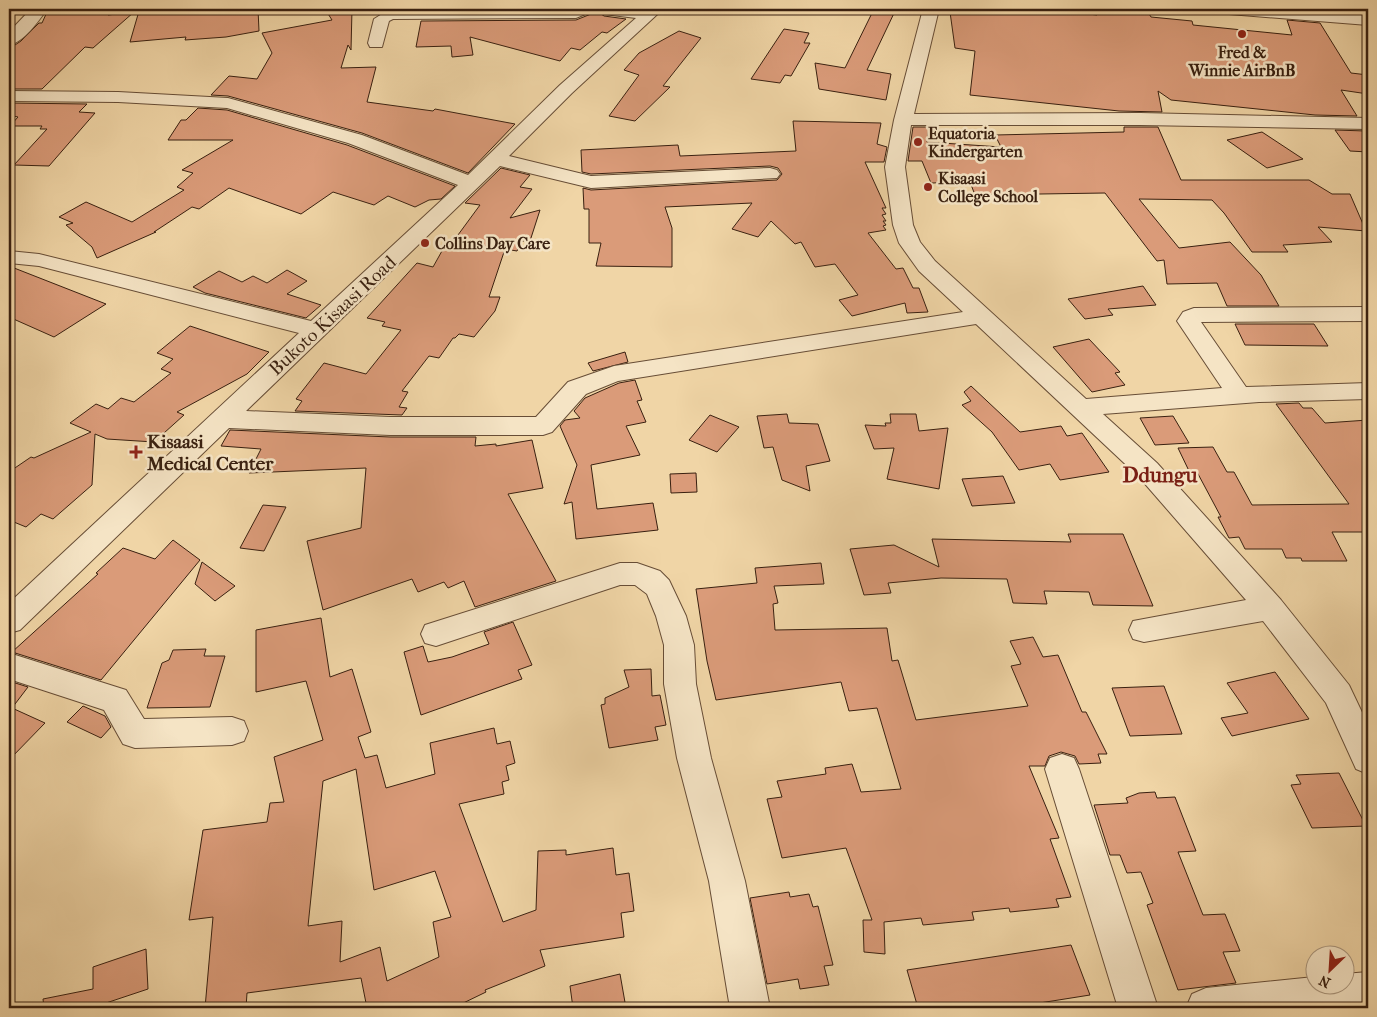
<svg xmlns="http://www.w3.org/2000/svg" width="1377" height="1017" viewBox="0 0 1377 1017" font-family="'IM FELL French Canon',serif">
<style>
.building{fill:#da9b79;stroke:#392010;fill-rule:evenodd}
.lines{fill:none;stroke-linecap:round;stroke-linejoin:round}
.minor-casing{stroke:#674d36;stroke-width:2}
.minor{fill:#f5e4c5;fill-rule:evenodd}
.poi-dot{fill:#8f2418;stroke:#f5e4c5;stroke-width:2}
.labels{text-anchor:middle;stroke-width:5;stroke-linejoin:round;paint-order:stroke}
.far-poi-label{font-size:16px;font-weight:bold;fill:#392010;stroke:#f5e4c5;text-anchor:start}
.street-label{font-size:19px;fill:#392010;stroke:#f5e4c5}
.poi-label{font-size:19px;font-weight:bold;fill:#392010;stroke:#f5e4c5;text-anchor:start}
.quarter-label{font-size:21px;font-weight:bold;fill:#7a1f14;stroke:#f5e4c5}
</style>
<rect width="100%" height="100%" fill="#f0d5a6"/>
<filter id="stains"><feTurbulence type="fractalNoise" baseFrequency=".004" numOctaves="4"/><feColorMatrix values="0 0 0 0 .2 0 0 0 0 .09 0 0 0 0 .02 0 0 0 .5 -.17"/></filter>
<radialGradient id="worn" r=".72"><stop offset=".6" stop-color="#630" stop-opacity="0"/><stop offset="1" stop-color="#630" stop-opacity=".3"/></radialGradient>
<path class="building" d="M72,9H108V15L134,12L93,48L85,47L42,89H9V49L21,41L39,23H42L47,12Z
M160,9H258L259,31L226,37L185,40L186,37L130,42L139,11Z
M325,9H352L351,50L348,45L341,68L376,67L367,102L433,111L435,109L515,124L468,173L362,133L228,96L211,95L229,76L257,79L272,53L262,33L332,20Z
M594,9L604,16L626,19L607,33L602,32L580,50L571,48L560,61L470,37L473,55L452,57L451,46L416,47L421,21L576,20L591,14Z
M874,9H896L867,70L891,74L886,100L819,89L815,63L845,68Z
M983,9H1043L1097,15V9H1146L1151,17L1192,21L1193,25L1292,35L1287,20L1320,23L1351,73L1368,75V94L1341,90L1357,116L1315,115L1171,100L1158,91L1162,112L1119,111L970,95L975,51L955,48L950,12L983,14Z
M784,29L809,33L804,43H810L791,76L785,75L780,83L751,79Z
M679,31L701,38L663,86L670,87L635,121L609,116L639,75L624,70L639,53Z
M9,103L87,104L79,112L95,113L49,166L14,165L47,129H40L42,126H10L18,117L9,115Z
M198,108L227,110L347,145L455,186L441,199L429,200L415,207L388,196L374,205L333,192L301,214L229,188L199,209L192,207L154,232H156L97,258L92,247L66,225L73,223L59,217L86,202L132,222L184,190L177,187L193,173L182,170L233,140H168L181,120H186Z
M793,121L881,123L877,144L887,147L884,162H865L886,208H882L886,214L882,215L886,221H883L886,225L883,226L886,230L868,233L896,269L903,268L913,288H919L928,312L907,313L905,303L852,316L839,300L858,295L835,264L815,267L801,242L795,244L771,221L758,237L732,229L752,203L665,207L672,228V267L596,266L601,243H589V209H584L583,188L591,190L777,180L782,174L778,168L770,166L591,174L582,172L581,150L678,145L680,156L796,151Z
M913,127H929L927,142L1001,147L995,135L1124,132V127H1158L1181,180H1309L1332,194H1350L1366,231L1318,227L1332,242L1283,245L1288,252H1252L1224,213L1212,200L1139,199L1179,248L1230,242L1261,275L1279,306H1227L1217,283L1167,284L1164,260L1157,261L1105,193L975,195L970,182L931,183L922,161H908Z
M1335,130L1366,131L1368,135V152L1350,151Z
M1262,132L1303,159L1267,168L1227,140Z
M501,168L530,175L520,187L532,189L510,218L540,210L530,241H522L517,251L505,249L489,297H500L495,311L474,337L459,334L455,338H453L439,358L429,356L402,391L408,392L399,407L407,408L402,415L295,411L302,401L296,399L324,363L366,374L401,330L382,326L385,322L367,318L417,263L433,267L447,242H452L455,239L480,205L465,203Z
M9,266L106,304L54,337L9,317Z
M287,270L307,281L287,294L321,305L306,318L205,293L193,287L219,271L242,282L253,276L267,283Z
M1143,286L1156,305L1108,309L1113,315L1085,319L1068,299Z
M1235,324H1314L1328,346L1245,345Z
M190,326L269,352L247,374L177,412L184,415L154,442L107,439L95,434L92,485L53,519L41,514L26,527L9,520V472L31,457L34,458L91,432L70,423L96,404L108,409L121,398L134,402L171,373L161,369L173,359L157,353Z
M1089,339L1120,372L1115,373L1125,385L1092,392L1053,347Z
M625,352L628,362L593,371L588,363Z
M635,380L642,400L637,401L646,422L626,426L640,455L591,465L597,509L653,503L658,530L576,539L572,502L564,504L577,465L560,426L565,420L580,418L574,411L585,398L619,383Z
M971,386L1020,432L1061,426L1067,436L1082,433L1109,472L1060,480L1050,464L1019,470L992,432L962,405L971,401L964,392Z
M1299,403L1303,408H1312L1325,423L1368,420V532H1332L1347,561H1302L1301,558H1286L1282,549H1245L1239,537L1229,538L1218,517H1221L1197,472L1190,473L1178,448L1213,447L1227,472H1234L1252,505L1349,504L1276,404Z
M787,414L789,423L818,424L830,461L806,466L810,491L782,480L773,447L764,448L757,416Z
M890,414H916L919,431L948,428L939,489L887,479L894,448L874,449L865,425L886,426L885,423H891Z
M710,415L739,427L717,452L689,440Z
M1173,416L1189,443L1155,445L1140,418Z
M230,430L390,437H476L475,446L496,444V446L532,440L543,488L508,494L556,581L475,607L464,581L448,588L444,582L418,592L412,579L323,610L307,541L361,528L366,468L249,473L261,449L221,446Z
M696,473L697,492L671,493L670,474Z
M1003,476L1015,503L972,506L962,479Z
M263,505L286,507L264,551L240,548Z
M1068,534H1123L1153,606L1093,605L1089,592L1044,591L1047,604L1013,603L1007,579L941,578L888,583L891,593L864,595L850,549L894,545L939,567L932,539L1071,542Z
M173,540L200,560L101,680L12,652L98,574L96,573L123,548L155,559Z
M202,562L235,586L215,601L195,584Z
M821,563L824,584L774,586L778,603L773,604L775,630L887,628L892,661L898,660L916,720L1028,706L1011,666L1021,664L1010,641L1033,637L1043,657L1058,655L1082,712H1086L1107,754H1098L1101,763L1079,764L1075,756L1061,752L1049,756L1045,766H1029L1059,838L1050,839L1071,897L1056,899L1059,907L1010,912L1009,908L972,912L974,920L923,925L921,918L884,922L885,954L864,952L863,920H872L846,848L782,858L767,799L782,797L777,781L826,774L825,768L852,764L861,792L901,789L877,708L849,711L841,682L716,700L707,661L696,589L757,583L755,568Z
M321,618L330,677L352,669L371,732L358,737L365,758L377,755L386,788L435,774L430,743L494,728L497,744L510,741L515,763L506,766L509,780L502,782L504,794L459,804L503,922L536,910L538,851L566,850V855L613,848L616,875L629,873L634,911L621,913L624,937L540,950L545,966L485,990L486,992L453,1008H367L361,978L247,993L246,1008H205L213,917L189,920L203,830L267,822L270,803L284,802L274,757L323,740L306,681L256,692V630ZM356,769L374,890L435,871L451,917L433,922L439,957L387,981L380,947L340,962L342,921L308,926L323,781Z
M513,622L532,665L518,670L522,679L421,715L404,652L423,646L428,662L452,657L489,644L484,632Z
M206,649L204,656H225L210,707L147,708L162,663L169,660L173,650Z
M651,669L652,696L660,695L666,725L655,727L658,740L609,748L601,705L605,704V698L629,687L624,670Z
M1275,672L1309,719L1232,736L1221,718L1248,713L1227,683Z
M9,681L28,687L12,708L45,723L9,760Z
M1164,686L1182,734L1130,736L1112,688Z
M83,706L105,716L111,727L101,738L67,722Z
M1339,773L1366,826L1312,828L1291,785L1301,784L1296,775Z
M1155,792L1157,798L1175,797L1196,851L1178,852L1203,915L1225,914L1240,951L1223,952L1236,983L1178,990L1147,905L1153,903L1141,872L1127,873L1120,855H1110L1094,805L1128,803L1126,798L1139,793Z
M789,892L790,897L809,894L813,907L818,906L833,965L824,966L829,985L800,989L798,979L767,984L750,898Z
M1071,945L1090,995L1008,1008H918L907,970Z
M146,949L148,989L91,1008H44L43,999L93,989V967Z
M620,974L626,1008H573L570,986Z"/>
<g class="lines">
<g class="minor-casing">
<path id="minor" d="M31,9H47C38,22 24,42 9,45V32Z
M390,9H592L590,12L576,18L393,19L389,21L382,47H370L368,43L374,19Z
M596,9H663L572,93L509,156L591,176L770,168L777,170L780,174L777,178L591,188L500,166L246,411L390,417H536L568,382L614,366L963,312L919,271L899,243L893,225L885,167L894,120L923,9H939L914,114L1140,113L1368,118V129L1140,125H911L905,167L913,225L920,242L935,261L1086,399L1222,388L1177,321L1183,312L1194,308L1368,307V321L1201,322L1246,387L1368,383V399L1259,402L1103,414L1157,463L1281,600L1349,685L1368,725V774L1356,769L1326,703L1263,621L1144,642L1133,639L1129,630L1133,621L1246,600L1139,477L976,324L618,381L586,394L552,432L543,435H390L229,428L20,630L9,633V603L299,333L39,266L9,263V251L39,254L311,321L458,185L348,143L227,108L118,102L9,101V91L118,92L228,98L362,135L468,175L560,85L636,18L604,14Z
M1221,9H1286L1368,15V25L1229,14Z
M620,563H637L660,571L669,580L686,616L694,645L696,684L711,758L745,881L770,1008H730L709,881L677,758L664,684V645L656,616L647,594L635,585H620L436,646L425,643L421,634L425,625Z
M9,653L126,690L144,719L232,717L244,721L248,731L244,741L232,745L135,748L123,744L104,710L9,679Z
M1062,754L1074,758L1079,769L1158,1008H1118L1045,769L1050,758Z
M1368,972V1008H1186L1192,994L1206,988L1314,977V984H1344V974Z"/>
</g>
<use href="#minor" class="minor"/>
</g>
<g class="poi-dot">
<circle cx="1242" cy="34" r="5"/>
<circle cx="918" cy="142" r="5"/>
<circle cx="928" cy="187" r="5"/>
<circle cx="425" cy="243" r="5"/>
<path d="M133.5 444.5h5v5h5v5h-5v5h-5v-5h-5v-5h5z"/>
</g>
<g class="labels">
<g class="far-poi-label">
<text x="1242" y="58" text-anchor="middle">Fred &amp;<tspan x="1242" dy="18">Winnie AirBnB</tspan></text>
<text x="928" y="139">Equatoria<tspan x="928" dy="18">Kindergarten</tspan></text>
<text x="938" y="184">Kisaasi<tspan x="938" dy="18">College School</tspan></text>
<text x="435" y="249">Collins Day Care</text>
</g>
<g class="street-label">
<text transform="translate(332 315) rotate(-43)" y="7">Bukoto Kisaasi Road</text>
</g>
<g class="poi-label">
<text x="147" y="448">Kisaasi<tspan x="147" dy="22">Medical Center</tspan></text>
</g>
<g class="quarter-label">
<text x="1160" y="482">Ddungu</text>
</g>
</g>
<rect width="1377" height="1017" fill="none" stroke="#f0d5a6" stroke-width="30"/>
<rect x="10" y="10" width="1357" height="997" fill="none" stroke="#392010" stroke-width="2.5"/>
<rect x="15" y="15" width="1347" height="987" fill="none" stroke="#392010"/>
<g transform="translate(1330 970) rotate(205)"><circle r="24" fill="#f5e4c5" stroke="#aa967d"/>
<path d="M0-4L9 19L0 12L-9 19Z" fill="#8f2418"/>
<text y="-8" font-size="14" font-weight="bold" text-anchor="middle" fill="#392010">N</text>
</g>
<rect width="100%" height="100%" filter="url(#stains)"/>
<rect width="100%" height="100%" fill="url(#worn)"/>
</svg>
